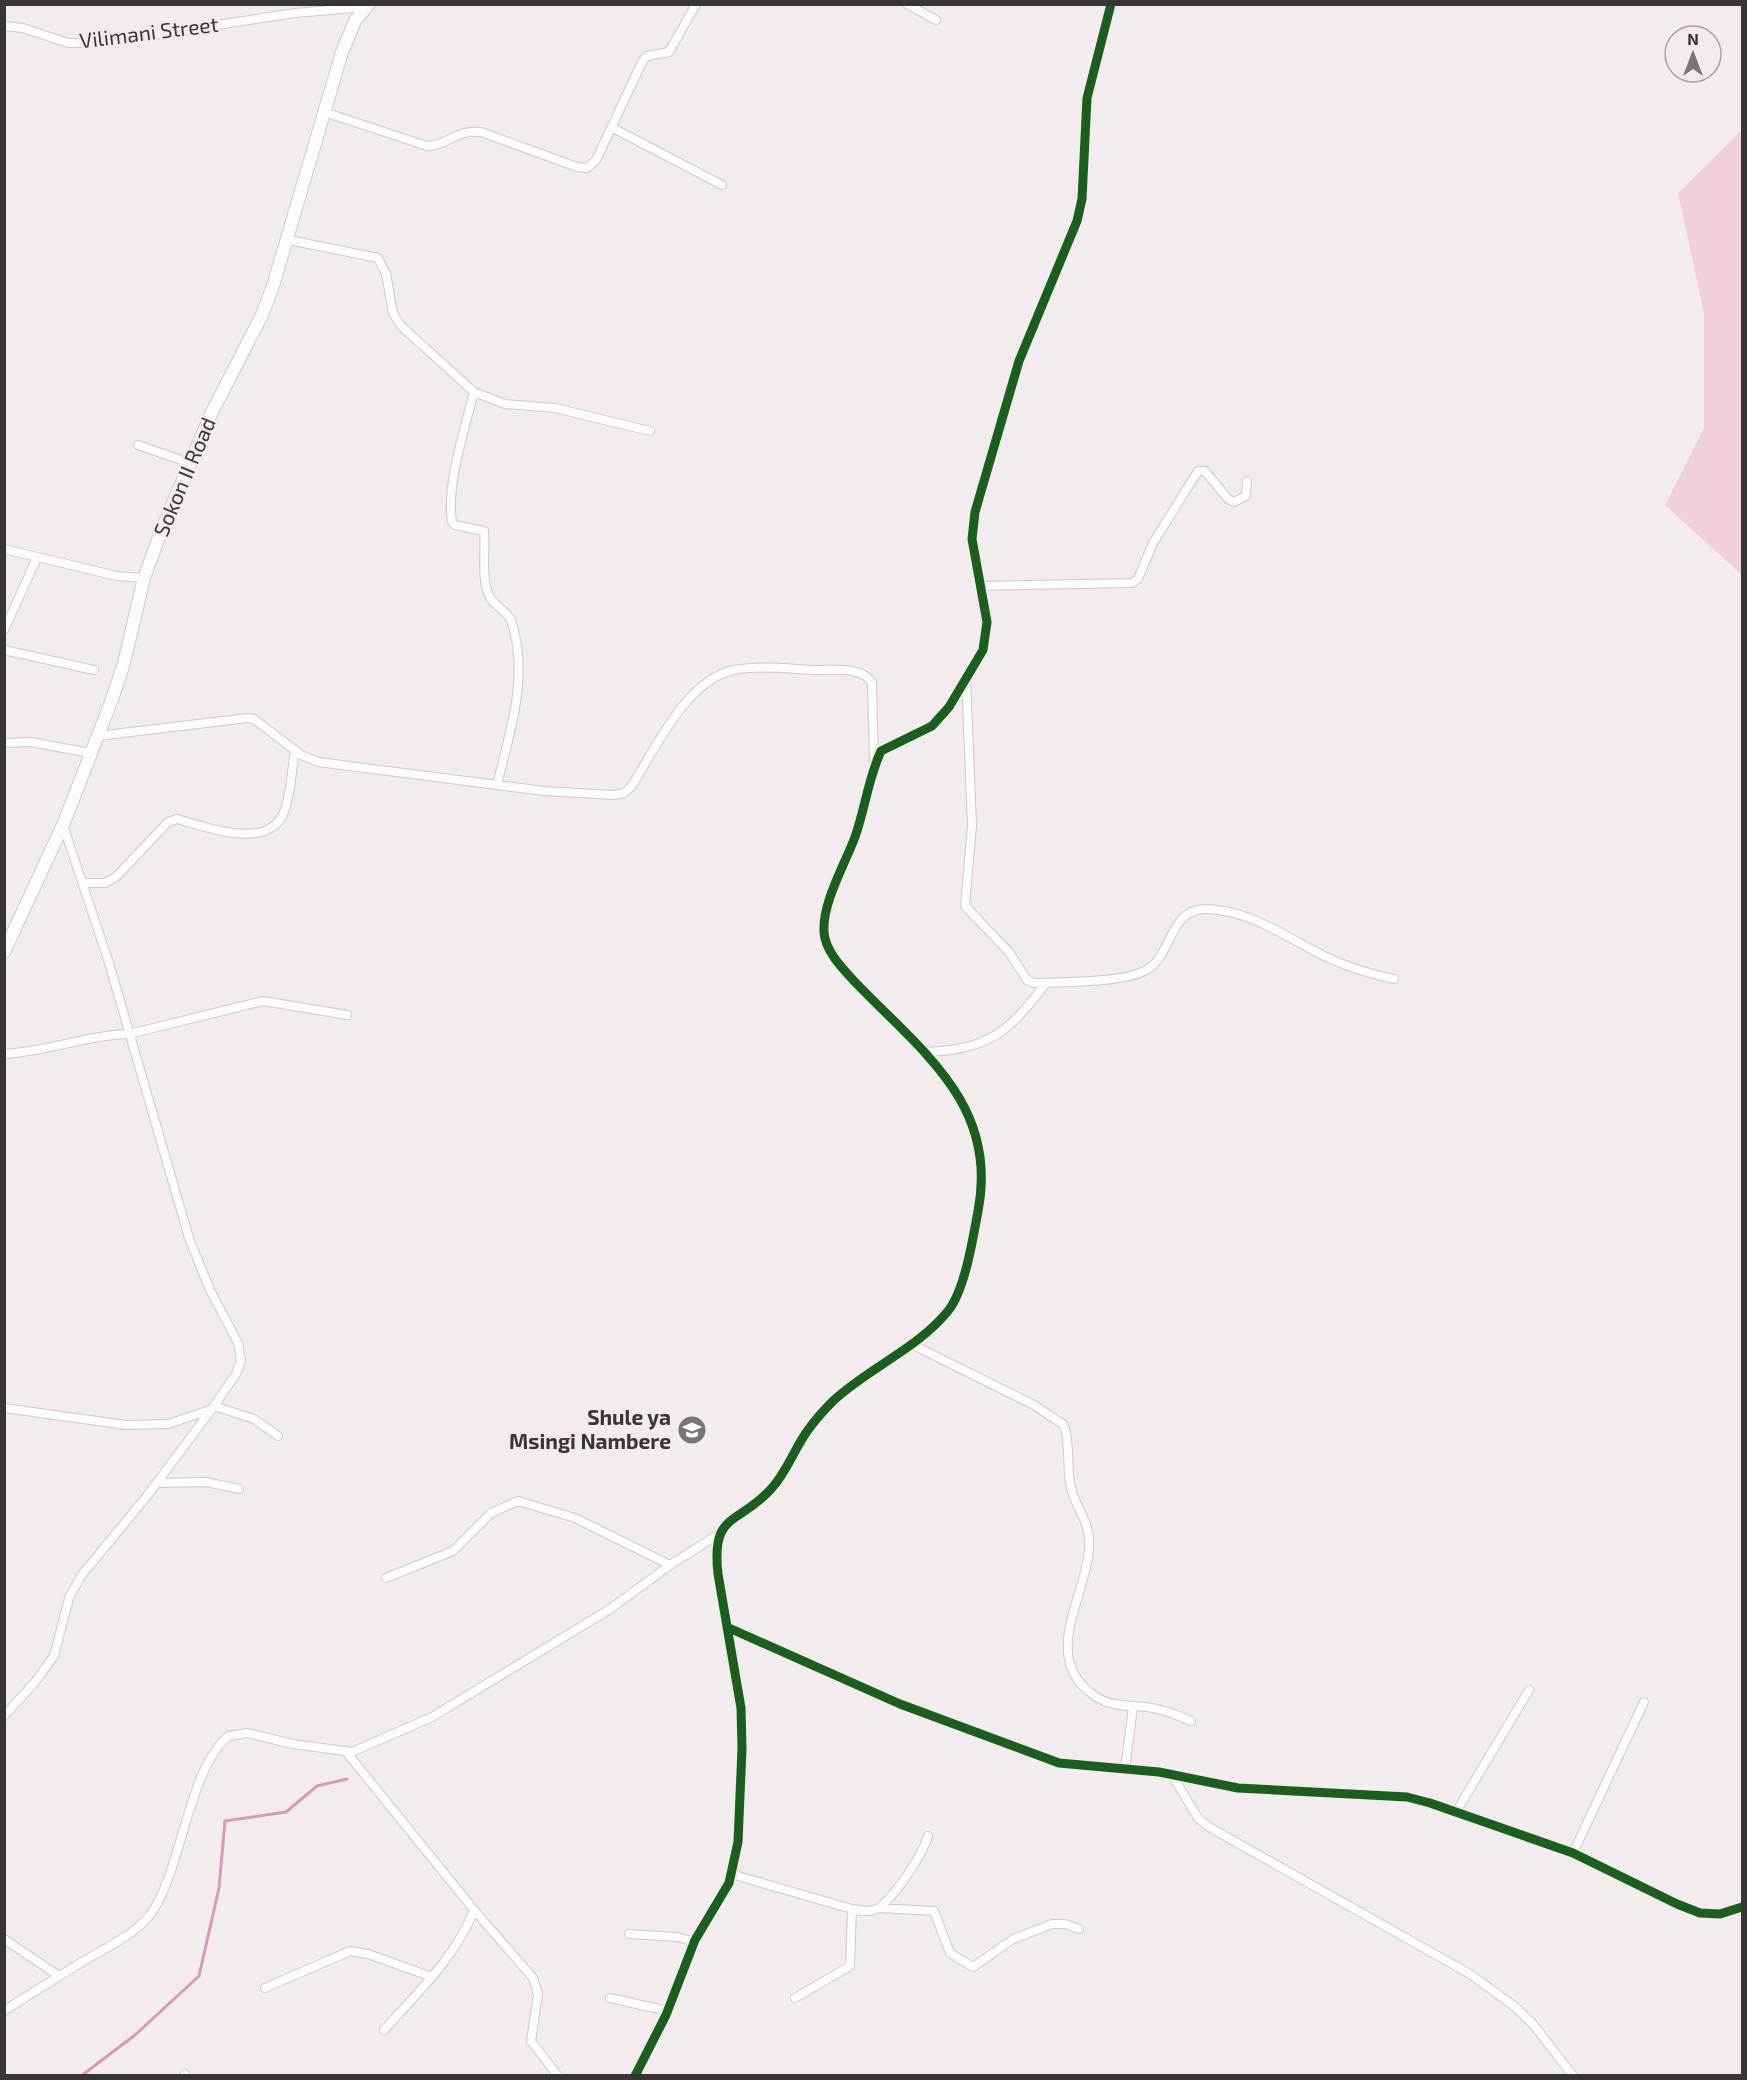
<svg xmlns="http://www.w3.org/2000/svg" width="1747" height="2080" viewBox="0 0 1747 2080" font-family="'Exo 2',sans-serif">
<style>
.green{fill:#f1cfde}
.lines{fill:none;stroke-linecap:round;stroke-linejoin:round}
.stream{stroke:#d69cb6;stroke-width:3}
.street-casing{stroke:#cfc9cc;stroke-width:10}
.secondary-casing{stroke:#cfc9cc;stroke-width:14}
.street{stroke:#fdfcfd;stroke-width:8}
.secondary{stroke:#fdfcfd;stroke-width:12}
.cycleway-casing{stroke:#f6e9ee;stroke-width:13}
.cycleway{stroke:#1b5e20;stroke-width:9}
.labels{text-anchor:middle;stroke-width:6;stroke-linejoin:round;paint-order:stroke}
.street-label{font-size:21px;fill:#393436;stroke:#f6e9ee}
.poi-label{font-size:21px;font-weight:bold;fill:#393436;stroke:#f6e9ee;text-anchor:end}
</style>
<rect width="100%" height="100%" fill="#f3ecef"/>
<path class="green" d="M1742,130V575L1665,505L1704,428V313L1678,193Z"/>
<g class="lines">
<path class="stream" d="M81,2076L135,2035L199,1976L219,1888L225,1821L286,1812L317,1786L347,1779"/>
<g class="street-casing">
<path id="street" d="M907,4L936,20
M4,26L23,28L68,43H100L295,13L366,7
M324,112L427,146C447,146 456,129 481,132L577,167L587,168L596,160L643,60L647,56L669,52L696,4
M611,127L722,185
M289,240L378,258L386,274L393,313L401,326L474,392L505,404L555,408L650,431
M474,392C465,428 446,486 452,521L455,525L484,531C486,551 480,582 491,599C497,608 509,612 512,623C529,678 510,731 497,785
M138,445L190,463
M4,549L117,576L144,578
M980,586L1132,583L1138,579L1153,543L1198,471H1205L1228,499L1234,502L1246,496L1247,481
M4,630L37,558
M4,650L94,670
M966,678L972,825L965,906L1009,952L1027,980L1034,983C1061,982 1127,983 1148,969C1172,954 1170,909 1205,909C1248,909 1288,938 1324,956C1347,967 1370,974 1394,979
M97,736L248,718L254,719L301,755L318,762L544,791L614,795L624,793L631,787C656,748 686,680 734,670C761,665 790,669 817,670C833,670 862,666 872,683L874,762
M4,743L31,742L90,753
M83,883H105L116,877L168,822L177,819C203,826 262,849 281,818C290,804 292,768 295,750
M927,1052C990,1049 1009,1032 1046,983
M4,1054C47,1052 87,1035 129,1034L263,1001L347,1015
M913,1345L1034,1405L1064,1425C1071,1445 1066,1468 1071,1488C1077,1512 1091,1521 1089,1549C1086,1597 1039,1659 1095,1696C1114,1709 1132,1704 1152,1708C1166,1710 1179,1716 1191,1721
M214,1406L254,1419L278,1436
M4,1408L126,1425L168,1424L210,1410
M158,1483L206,1482L239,1489
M386,1578L453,1551L491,1513L518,1501L575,1518L670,1565
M729,1628L900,1704L1059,1763L1159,1772L1238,1788L1407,1797L1430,1803L1573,1853L1677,1904L1700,1913L1720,1914L1742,1907
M4,1716L35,1682L54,1656L69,1598L81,1576L147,1496L214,1406L236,1374L241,1361L238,1343L210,1290L189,1238L109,963L63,825
M347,1753L474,1910L533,1978L538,1994L531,2041L558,2076
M1125,1769L1133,1707
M1172,1775L1198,1818L1209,1827L1470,1974L1514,2006L1533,2024L1573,2076
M1456,1812L1529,1690
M1573,1853L1644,1702
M731,1874L852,1909C861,1911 872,1913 880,1907C897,1893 922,1856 928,1836
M879,1908L934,1911L950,1953L973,1967L1013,1939L1052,1924H1065L1079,1929
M629,1934L678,1937L694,1942
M4,1939L59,1976
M265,1988L350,1951L368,1954L432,1977
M610,1998L668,2011
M795,1998L850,1966L852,1909
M4,2011C30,1994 56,1978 82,1962C104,1949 134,1935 150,1915C182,1872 188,1767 229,1736L247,1733L293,1744L352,1752L432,1717L610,1609L670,1565L719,1534
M384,2030C418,1992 455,1958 474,1910
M184,2076L185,2074
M635,2076L666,2015L695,1940L729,1883L738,1842L742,1749L741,1708L718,1574C711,1511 738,1526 771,1489C787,1472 794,1449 808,1430C815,1420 825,1409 834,1400C870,1367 917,1349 948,1311C965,1290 973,1238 978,1211C999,1104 920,1050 855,982C843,969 825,951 824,932C822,903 845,864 855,837C865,809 868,779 881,751L932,726L949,707L983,650L987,622L972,539L975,512L1019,361L1077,221L1082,199L1087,98L1111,4"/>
</g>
<g class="secondary-casing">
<path id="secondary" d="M4,952L63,825L111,702L124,663L144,578L164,524L211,414L262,315L273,286L342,52L355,21L369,4"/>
</g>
<use href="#street" class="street"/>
<use href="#secondary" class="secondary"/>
<g class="cycleway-casing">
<path id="cycleway" d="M729,1628L900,1704L1059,1763L1159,1772L1238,1788L1407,1797L1430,1803L1573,1853L1677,1904L1700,1913L1720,1914L1742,1907
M635,2076L666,2015L695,1940L729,1883L738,1842L742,1749L741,1708L718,1574C711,1511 738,1526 771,1489C787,1472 794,1449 808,1430C815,1420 825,1409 834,1400C870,1367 917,1349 948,1311C965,1290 973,1238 978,1211C999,1104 920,1050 855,982C843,969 825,951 824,932C822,903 845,864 855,837C865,809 868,779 881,751L932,726L949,707L983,650L987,622L972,539L975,512L1019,361L1077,221L1082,199L1087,98L1111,4"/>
</g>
<use href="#cycleway" class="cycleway"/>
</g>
<defs>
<g id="school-disc" transform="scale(1.5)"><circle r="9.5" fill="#7a7477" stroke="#f6e9ee"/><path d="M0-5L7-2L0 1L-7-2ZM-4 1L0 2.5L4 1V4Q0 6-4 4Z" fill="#fff"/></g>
</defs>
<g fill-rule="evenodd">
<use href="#school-disc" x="692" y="1430"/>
</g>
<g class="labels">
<g class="street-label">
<text transform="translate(149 33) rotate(-7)" y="7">Vilimani Street</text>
<text transform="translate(185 477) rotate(-67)" y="7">Sokon II Road</text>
</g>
<g class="poi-label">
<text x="671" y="1425">Shule ya<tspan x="671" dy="24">Msingi Nambere</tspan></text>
</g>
</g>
<rect width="1747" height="2080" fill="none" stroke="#393436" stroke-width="12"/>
<g transform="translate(1693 54)"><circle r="28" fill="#f6e9ee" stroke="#aaa1a4" stroke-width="1.5"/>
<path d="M0-4.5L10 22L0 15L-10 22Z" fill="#7a7477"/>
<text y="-9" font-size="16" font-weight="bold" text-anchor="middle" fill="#393436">N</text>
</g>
</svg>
